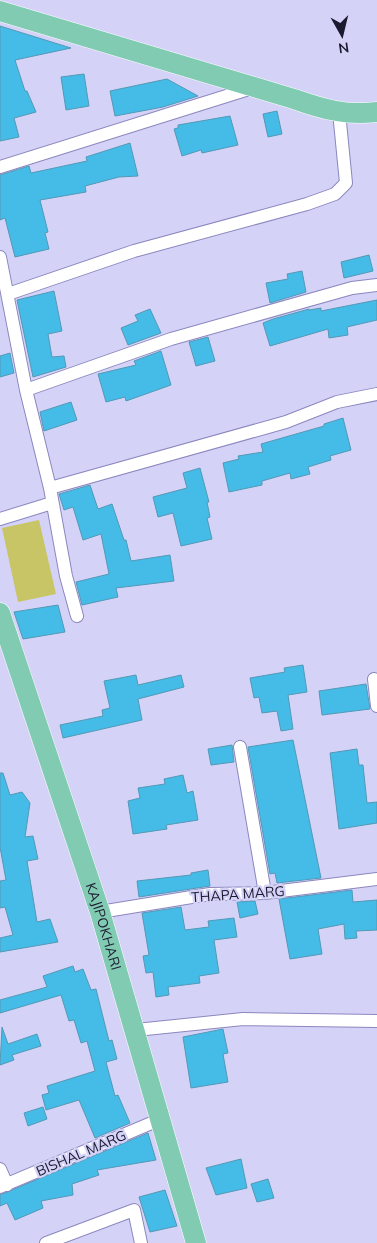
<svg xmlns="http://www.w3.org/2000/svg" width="377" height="1243" viewBox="0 0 377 1243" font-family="Mulish,sans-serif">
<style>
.green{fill:#c8c566}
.building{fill:#45bbe7;stroke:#5399b6}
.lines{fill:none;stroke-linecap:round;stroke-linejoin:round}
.minor-casing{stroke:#8b87bf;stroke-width:14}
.primary-casing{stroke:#fff;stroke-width:21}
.minor{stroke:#fff;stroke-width:12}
.primary{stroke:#82cbb3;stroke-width:20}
.labels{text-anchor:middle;stroke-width:4.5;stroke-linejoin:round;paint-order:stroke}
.street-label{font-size:14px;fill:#1b192f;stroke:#d4d3f7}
</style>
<rect width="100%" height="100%" fill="#d4d3f7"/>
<path class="green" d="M39,520L56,594L18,602L2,528Z"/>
<path class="building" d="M0,26L71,48L15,60L25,91H27L36,112L14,118L19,137L0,141Z
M84,74L89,106L66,110L61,77Z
M167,79L198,96L163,107L115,116L110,91Z
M277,111L282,134L268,137L263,114Z
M230,116L238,145L202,153L201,150L182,156L174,129L178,128V125Z
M130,143L138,176L119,177L85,186L86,192L40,200L48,232L45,233L49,249L15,257L5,218L0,220V175L29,166L31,173L87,161L86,157Z
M369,255L373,271L344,278L341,262Z
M302,271L306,292L270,303L266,283L288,279L287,274Z
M54,291L62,331L48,334L52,357L64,356L66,367L33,377L17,300Z
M377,300V320L347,327L348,335L329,338L328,329L270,346L263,323L273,319L309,309V310L321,308V311Z
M150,309L161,333L128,345L121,328L138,321L135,315Z
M208,337L215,361L196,366L189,342Z
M161,351L171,385L126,401L125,397L106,402L98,374L136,365L134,361Z
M10,353L14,373L0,377V356Z
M71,402L77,420L44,431L40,412Z
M343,418L351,450L330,456L331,460L308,467L310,474L291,479L290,473L262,481V485L229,492L223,463L239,459L238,456L263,452L261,444L324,426V424Z
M200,468L209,502H207L210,517L207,518L212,539L181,546L173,513L158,517L153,497L187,488L183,473Z
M90,485L98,509L112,504L124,540H126L131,561L170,555L174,581L116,588L118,597L82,605L76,582L109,574L101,534L83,540L73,507L64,510L59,494Z
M58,605L65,632L23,639L14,612Z
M303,665L307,692L288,695L293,729L281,731L277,711L262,713L259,697L254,698L250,678L285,672L284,668Z
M136,675L138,685L181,675L184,687L138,699L142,720L63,738L60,725L103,716L102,710L110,708L104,681Z
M366,684L370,709L322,715L319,691Z
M293,740L321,878L277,883L275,873L270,874L248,747Z
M232,745L234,762L211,765L208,749Z
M357,749L359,765H363L367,803L377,802V823L339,829L330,753Z
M0,773H3L10,795L22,792L30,803L25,837L33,836L38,859L27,861L37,922L50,919L58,942L0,952V938L13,935L5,907L0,908V881L6,880L0,847Z
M183,775L187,793L193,791L198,820L166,825L167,829L133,834L128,801L140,798L138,788L165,784L164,779Z
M208,870L210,886L139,897L137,881L191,875V873Z
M352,890L353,902L377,900V930L356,931L357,938L345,939L344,924L318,929L322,954L290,959L279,899Z
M255,901L258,914L240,918L237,902Z
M181,907L185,930L209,927L208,921L234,918L237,937L214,940L219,973L199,976L200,983L168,987L169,995L156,997L153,972L146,973L143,956L149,955L142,913Z
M73,966L75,972L83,969L91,990L96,989L109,1041L112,1040L117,1059L106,1062L115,1096L118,1095L130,1123L95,1138L79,1100L46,1110L42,1095L49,1093L47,1086L95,1071L87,1041L81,1043L74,1020L69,1021L61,995L0,1013V1000L47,987L43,976Z
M2,1027L8,1044L37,1034L41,1046L12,1055L14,1060L0,1065Z
M223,1029L228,1053L223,1054L228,1082L191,1088L183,1037Z
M43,1107L47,1119L28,1126L24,1113Z
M148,1133L156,1160L97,1170L99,1175L72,1184L73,1195L41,1201L43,1208L15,1220L7,1203L0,1206V1195Z
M241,1159L247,1188L216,1195L206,1168Z
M268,1179L274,1198L257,1202L251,1184Z
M165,1190L177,1226L150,1232L139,1197Z"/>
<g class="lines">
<g class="minor-casing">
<path id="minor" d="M0,167L252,88
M0,257L26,390
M8,294L134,251L307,204L335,194L346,183L339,112
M50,488L286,422L337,402L377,394
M0,519L52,503
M77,616L66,576L50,488L26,390L171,339L352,288L377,285
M374,679L377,706
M240,747L265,893
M100,912L210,894L265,893L377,879
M136,1030L243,1019L377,1021
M0,1169L7,1185
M0,1187L161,1119
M46,1243L134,1210L141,1243"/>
</g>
<g class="primary-casing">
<g id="primary">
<path d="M0,11L294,99C322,109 347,116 377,112"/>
<path id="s1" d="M0,613L100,912L196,1243"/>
</g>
</g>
<use href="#minor" class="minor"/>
<use href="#primary" class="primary"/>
</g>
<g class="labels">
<g class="street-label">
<text transform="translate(238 894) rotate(-4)" y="5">THAPA MARG</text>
<text dy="5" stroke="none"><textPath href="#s1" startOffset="330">KAJIPOKHARI</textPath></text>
<text transform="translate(81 1153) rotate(-23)" y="5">BISHAL MARG</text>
</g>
</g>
<g transform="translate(342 35) rotate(172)" stroke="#d4d3f7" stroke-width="4" paint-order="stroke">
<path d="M0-4L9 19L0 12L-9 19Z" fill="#1b192f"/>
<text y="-8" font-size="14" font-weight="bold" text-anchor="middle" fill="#1b192f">N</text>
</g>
</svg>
